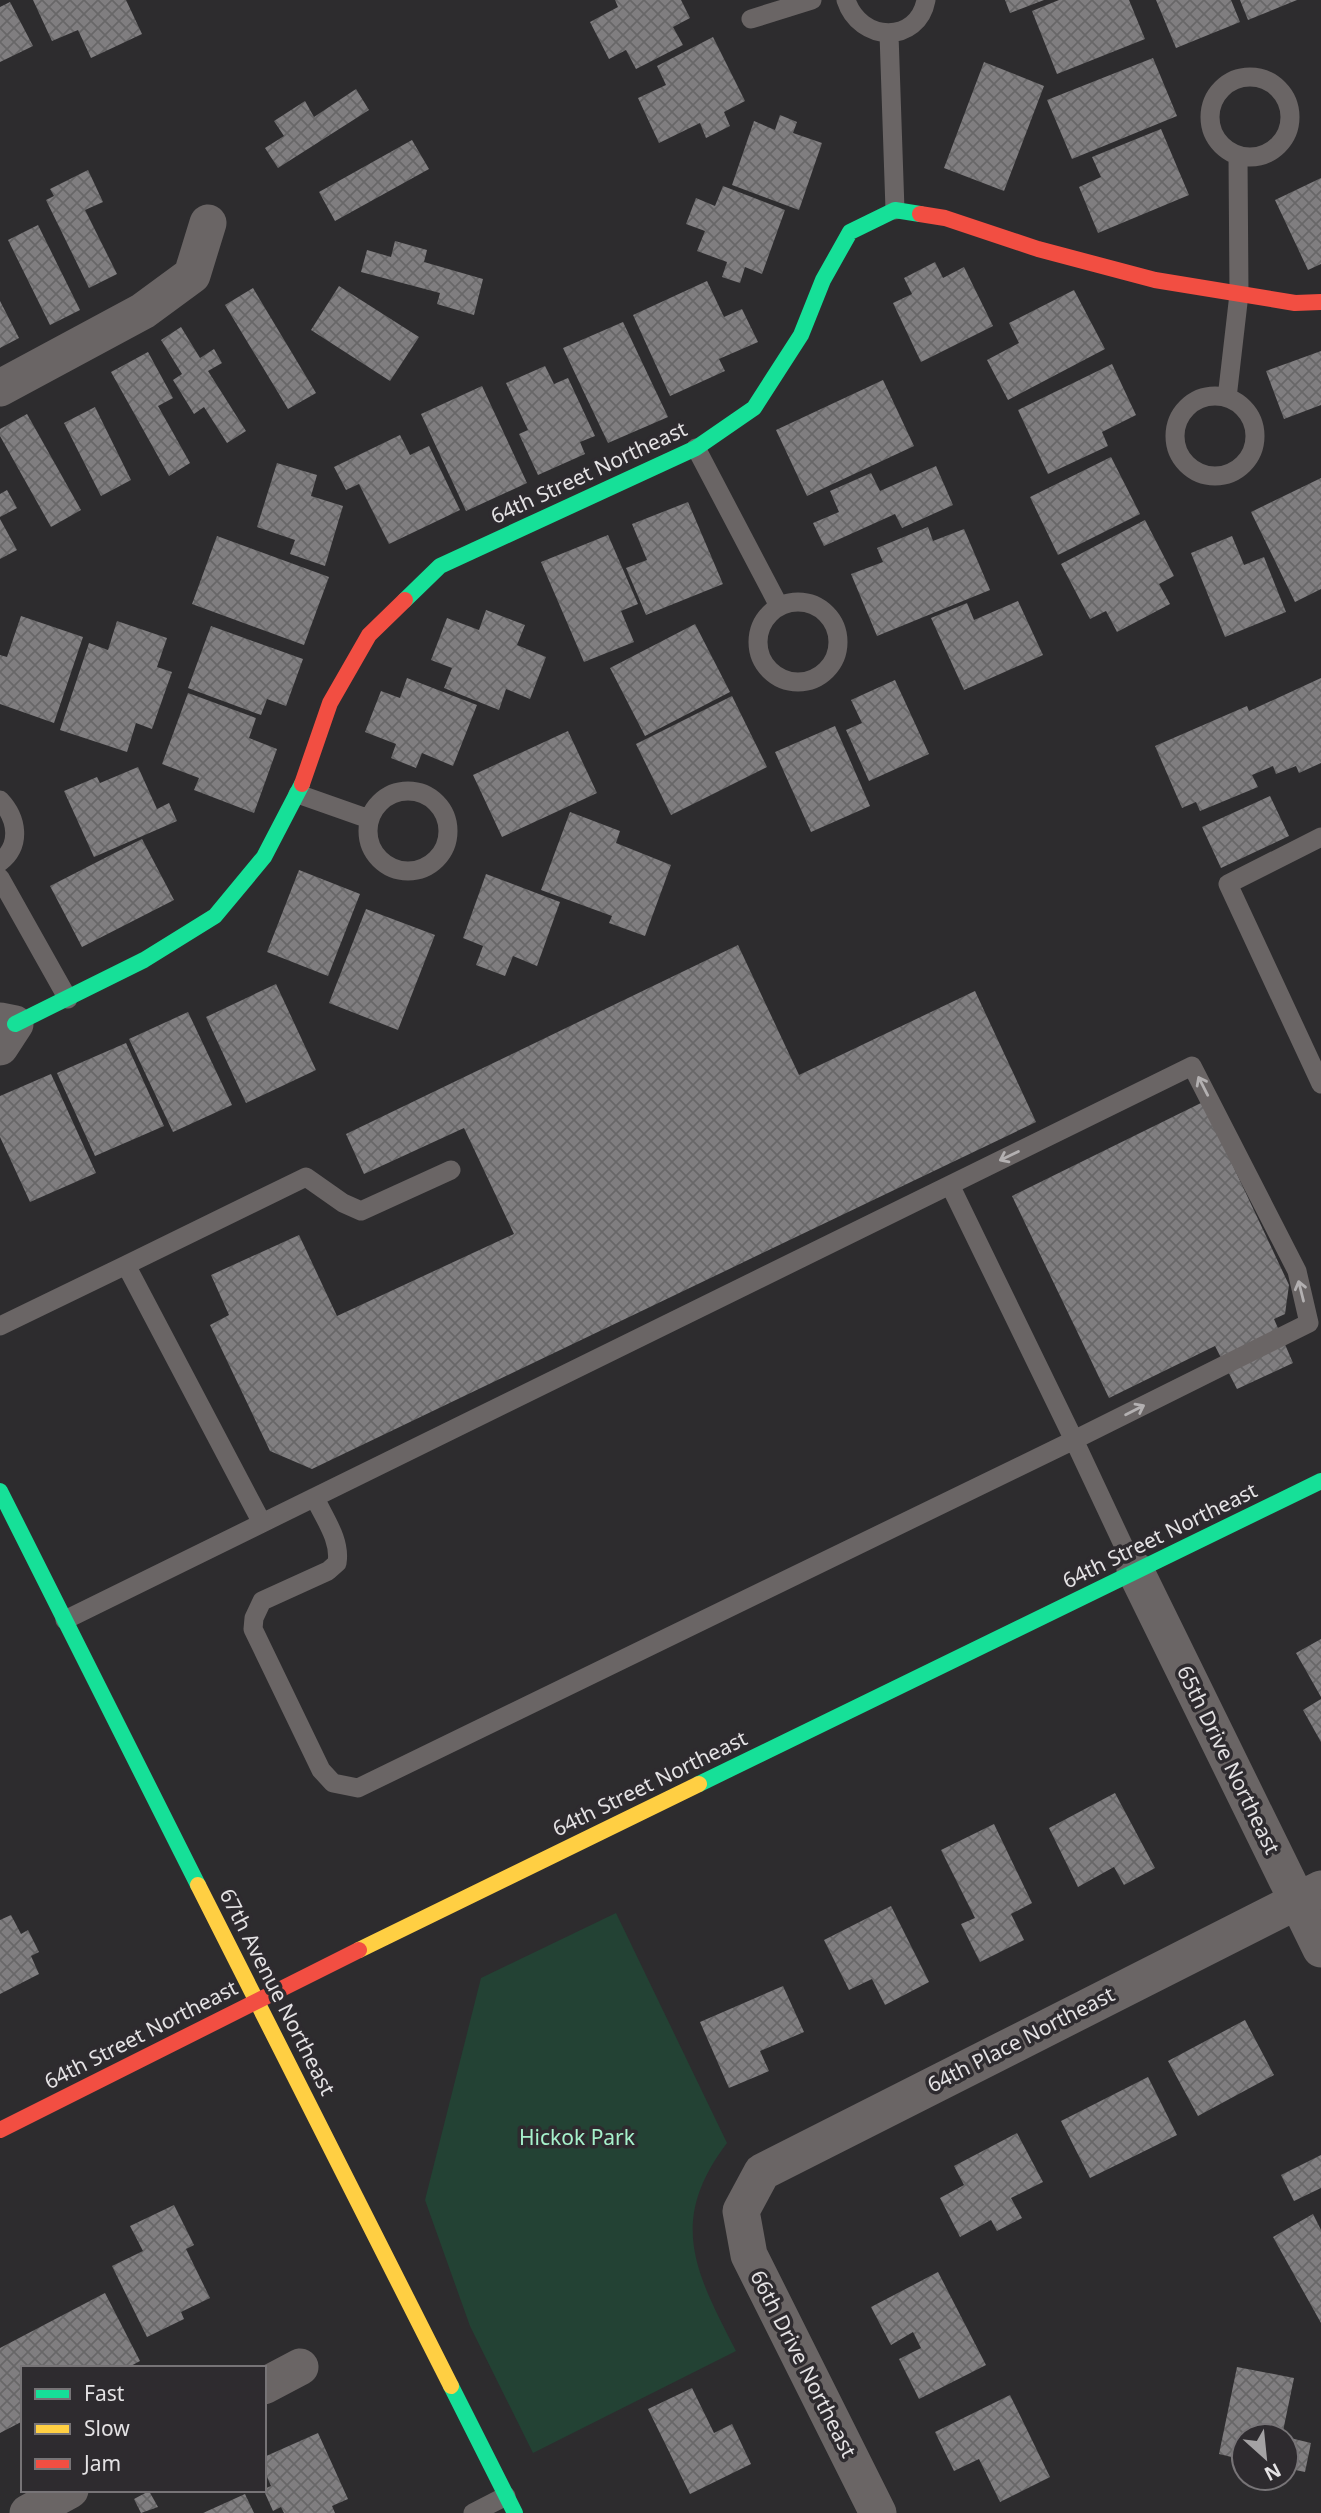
<svg xmlns="http://www.w3.org/2000/svg" width="1321" height="2513" viewBox="0 0 1321 2513" font-family="'Noto Sans',sans-serif">
<style>
.green{fill:#234234}
.building{fill:url(#building-cross-hatch)}
.lines{fill:none;stroke-linecap:round;stroke-linejoin:round}
.lane{stroke:#6a6565;stroke-width:19}
.street{stroke:#6a6565;stroke-width:37}
.fast{stroke:#16e098;stroke-width:16}
.slow{stroke:#ffcf43;stroke-width:16}
.jam{stroke:#f24e42;stroke-width:16}
.oneway{stroke:#b3b0b1}
.labels{text-anchor:middle;stroke-width:7;stroke-linejoin:round;paint-order:stroke}
.street-label{font-size:21px;fill:#e4e2e4;stroke:#2e2b2f}
.park-label{font-size:21px;fill:#a6f1cb;stroke:#2e2b2f}
</style>
<defs>
<pattern id="building-cross-hatch" width="8" height="8" patternUnits="userSpaceOnUse" patternTransform="scale(1.75)"><rect width="8" height="8" fill="#807e80"/><path d="M0 0l8 8M0 8l8-8" fill="none" stroke="#686768"/></pattern>
</defs>
<rect width="100%" height="100%" fill="#2d2c2e"/>
<path class="green" d="M616,1913L727,2143C667,2222 696,2273 736,2351L533,2453L470,2326L425,2200L481,1978Z"/>
<path class="building" d="M33,0H126L142,34L91,58L78,30L52,41Z
M615,0H681L690,18L673,27L683,45L636,69L626,50L609,59L590,22L618,7Z
M1005,0H1044L1010,13Z
M1059,0H1129L1145,39L1057,74L1032,11Z
M1156,0H1231L1240,22L1176,48Z
M1240,0H1297L1248,20Z
M10,2L33,46L0,62V7Z
M713,37L745,101L724,112L730,126L706,138L700,123L659,143L638,98L666,85L657,66Z
M1153,58L1177,116L1072,159L1047,100Z
M984,62L1044,86L1004,191L944,168Z
M356,89L369,110L278,168L265,148L284,136L274,121L305,101L314,117Z
M780,115L797,122L793,133L822,143L799,210L732,185L754,121L775,130Z
M1161,129L1189,195L1098,233L1079,187L1101,177L1092,157Z
M412,140L429,169L335,221L319,192Z
M88,170L103,202L85,210L117,274L89,288L46,200L54,196L50,189Z
M1321,178V264L1308,270L1275,200Z
M723,186L785,210L762,274L745,267L740,283L722,277L727,262L697,251L705,231L686,224L696,198L715,206Z
M38,225L80,310L50,325L8,240Z
M395,241L427,250L424,262L483,279L474,315L437,304L440,293L361,272L367,250L391,257Z
M935,262L943,278L964,267L993,326L921,362L893,303L912,294L904,278Z
M707,281L724,317L742,309L758,342L719,359L725,371L670,396L633,315Z
M339,286L419,337L390,381L311,330Z
M253,288L316,393L288,409L225,305Z
M1074,290L1105,349L1008,400L987,360L1019,343L1009,323Z
M0,301L19,338L0,348Z
M623,322L668,417L608,443L563,348Z
M181,327L200,358L214,349L222,363L208,371L246,431L227,443L204,407L194,414L173,380L182,374L161,340Z
M1321,351V405L1284,419L1266,371Z
M148,352L173,398L158,406L190,463L169,476L111,372Z
M1112,364L1136,415L1102,432L1108,446L1048,474L1018,410Z
M545,366L554,384L568,378L595,436L580,442L585,454L538,475L519,434L528,430L506,383Z
M883,380L914,446L807,496L776,430Z
M482,386L527,483L466,511L421,414Z
M95,407L131,480L101,496L64,423Z
M27,414L81,510L51,527L0,436V429Z
M400,435L410,455L429,446L460,510L389,544L359,484L346,490L334,467Z
M1111,457L1140,514L1058,555L1030,497Z
M277,463L317,475L311,496L343,506L325,566L290,554L295,540L257,527Z
M936,466L953,505L902,528L895,514L824,546L813,523L839,512L830,491L871,473L880,491Z
M1321,478V589L1295,602L1251,512Z
M7,490L17,508L0,517V494Z
M688,502L723,584L646,615L626,568L647,560L632,524Z
M0,519L17,550L0,559Z
M1145,520L1174,576L1159,584L1170,604L1117,632L1106,611L1090,619L1061,564Z
M928,527L933,541L964,529L990,590L877,636L851,574L883,562L877,548Z
M608,535L638,604L621,611L634,642L584,662L541,562Z
M217,536L329,577L304,645L192,604Z
M1232,536L1244,565L1264,557L1286,612L1225,637L1191,553Z
M1018,601L1043,655L964,690L931,618L967,603L974,620Z
M486,610L525,625L517,645L546,657L530,699L506,689L499,710L444,688L452,668L431,660L447,618L479,630Z
M21,616L83,637L54,723L0,704V655L7,657Z
M117,621L167,638L157,667L172,672L152,729L136,723L127,752L60,730L89,643L108,650Z
M695,624L730,692L645,736L610,668Z
M211,626L303,659L286,706L267,699L261,715L188,688Z
M407,678L477,705L453,766L422,753L416,768L391,758L396,744L365,732L381,691L400,698Z
M1321,678V763L1299,773L1296,766L1276,774L1273,766L1252,775L1258,787L1200,811L1196,802L1182,808L1155,746L1247,706L1249,711Z
M895,680L929,754L869,781L846,730L862,723L851,700Z
M188,693L256,718L249,738L277,749L254,813L194,790L199,778L162,764Z
M732,696L767,767L671,815L636,744Z
M835,726L870,806L811,832L775,752Z
M568,731L597,793L502,837L473,775Z
M138,767L157,809L169,803L177,821L94,857L64,791L97,777L100,783Z
M1270,796L1289,836L1221,868L1202,827Z
M570,812L620,831L616,843L671,865L645,936L609,923L612,916L541,890Z
M142,839L174,900L82,947L50,886Z
M299,870L360,894L328,976L267,952Z
M486,874L560,902L537,966L513,956L505,976L476,965L483,946L463,938Z
M366,909L435,935L398,1030L329,1003Z
M738,945L799,1075L975,991L1036,1122L312,1469L270,1451L210,1325L229,1315L211,1275L299,1235L337,1316L514,1234L464,1128L364,1174L346,1134Z
M276,984L316,1070L246,1103L206,1017Z
M188,1012L232,1105L173,1132L129,1039Z
M126,1043L164,1126L95,1156L57,1073Z
M51,1074L96,1173L30,1202L0,1137V1096Z
M1203,1102L1289,1285L1285,1314L1274,1319L1293,1363L1237,1389L1215,1346L1109,1398L1012,1196Z
M1321,1639V1697L1296,1653Z
M1321,1699V1742L1303,1710Z
M1115,1793L1155,1868L1124,1885L1114,1867L1078,1887L1049,1828Z
M994,1824L1032,1903L1011,1914L1024,1940L980,1962L961,1924L975,1918L941,1850Z
M891,1906L929,1982L885,2005L872,1979L849,1990L824,1940Z
M11,1915L21,1934L28,1930L39,1952L31,1956L39,1974L0,1994V1920Z
M783,1986L804,2032L760,2051L769,2071L729,2088L700,2022Z
M1245,2020L1274,2075L1198,2116L1168,2061Z
M1148,2077L1177,2135L1090,2178L1061,2121Z
M1017,2133L1043,2182L1011,2198L1022,2218L997,2231L991,2220L960,2237L940,2198L964,2185L954,2166Z
M1321,2155V2188L1294,2201L1281,2175Z
M174,2205L194,2245L186,2249L210,2298L181,2312L184,2319L147,2337L112,2266L143,2251L130,2226Z
M1313,2214L1321,2230V2323L1273,2237Z
M938,2272L986,2365L919,2399L899,2359L921,2348L913,2332L891,2345L871,2307Z
M105,2293L140,2361L127,2368H23V2421L0,2433V2348Z
M1237,2367L1294,2378L1282,2436H1244V2460L1219,2454Z
M692,2388L714,2433L732,2424L751,2464L690,2494L648,2409Z
M1010,2395L1050,2477L1000,2502L979,2459L954,2471L935,2432Z
M318,2433L348,2499L332,2506L335,2513H284L281,2507L273,2511L264,2491V2489L271,2486L264,2470V2457Z
M1286,2437L1311,2443L1305,2472L1286,2468Z
M149,2491L158,2507L141,2513L134,2499Z
M245,2494L254,2513H203Z"/>
<g class="lines">
<path class="lane" d="M846,0C860,43 918,44 926,0
M751,19L812,0
M889,34L895,210
M1210 117a40 40 0 1 1 80 0a40 40 0 1 1-80 0Z
M1175 436a40 40 0 1 1 80 0a40 40 0 1 1-80 0Z
M1227,398L1239,294L1238,156
M696,448L779,606
M758 642a40 40 0 1 1 80 0a40 40 0 1 1-80 0Z
M368 831a40 40 0 1 1 80 0a40 40 0 1 1-80 0Z
M298,794L369,819
M0,800C17,818 22,845 0,862
M1321,837L1228,884L1321,1084
M0,878L68,999
M950,1185L1074,1440L1135,1570
M126,1265L306,1177L343,1203L361,1211L451,1170
M0,1326L126,1265L262,1523
M65,1620L1192,1066L1297,1271L1309,1323L1074,1440L358,1788L333,1783L321,1770L253,1629L254,1618L262,1601L328,1571L337,1563C341,1540 324,1518 315,1498
M473,2513L506,2496"/>
<path class="street" d="M0,388L143,311L192,275L208,223
M0,1021L15,1024L0,1047
M1135,1570L1321,1949
M264,2386L300,2367
M28,2513L70,2490
M878,2513L749,2255L741,2211L762,2172L1321,1889"/>
<path class="fast" d="M405,600L440,566L696,448L754,408L801,335L823,280L850,232L895,210L920,214
M15,1024L144,960L215,916L264,857L302,784
M0,1491L198,1885
M699,1784L1321,1481
M451,2386L515,2513"/>
<path class="slow" d="M198,1885L451,2386
M359,1950L699,1784"/>
<path class="jam" d="M920,214L945,218L1038,249L1155,280L1295,303L1321,302
M302,784L330,703L369,635L405,600
M0,2130L359,1950"/>
</g>
<defs><path id="oneway-shaft" d="M-6 0H5M1.5-3L5.5 0L1.5 3" fill="none" stroke-width="1.6" stroke-linecap="round" stroke-linejoin="round" transform="scale(1.75)"/></defs>
<g class="oneway">
<use href="#oneway-shaft" transform="translate(1203 1086) rotate(-117)"/>
<use href="#oneway-shaft" transform="translate(1009 1156) rotate(154)"/>
<use href="#oneway-shaft" transform="translate(1301 1291) rotate(-104)"/>
<use href="#oneway-shaft" transform="translate(1135 1410) rotate(-27)"/>
</g>
<g class="labels">
<g class="street-label">
<text transform="translate(589 473) rotate(-25)" y="7">64th Street Northeast</text>
<text transform="translate(1160 1536) rotate(-26)" y="7">64th Street Northeast</text>
<text transform="translate(1228 1760) rotate(64)" y="7">65th Drive Northeast</text>
<text transform="translate(650 1784) rotate(-26)" y="7">64th Street Northeast</text>
<text transform="translate(277 1992) rotate(63)" y="7">67th Avenue Northeast</text>
<text transform="translate(141 2035) rotate(-27)" y="7">64th Street Northeast</text>
<text transform="translate(1021 2040) rotate(-27)" y="7">64th Place Northeast</text>
<text transform="translate(803 2364) rotate(63)" y="7">66th Drive Northeast</text>
</g>
<g class="park-label">
<text x="577" y="2145">Hickok Park</text>
</g>
</g>
<rect x="21" y="2366" width="245" height="126" fill="#2e2b2f" stroke="#777477" stroke-width="2"/>
<rect x="35" y="2389" width="35" height="10" fill="#16e098" stroke="#777477" stroke-width="2"/>
<text x="84" y="2401" font-size="21" fill="#e4e2e4">Fast</text>
<rect x="35" y="2424" width="35" height="10" fill="#ffcf43" stroke="#777477" stroke-width="2"/>
<text x="84" y="2436" font-size="21" fill="#e4e2e4">Slow</text>
<rect x="35" y="2459" width="35" height="10" fill="#f24e42" stroke="#777477" stroke-width="2"/>
<text x="84" y="2471" font-size="21" fill="#e4e2e4">Jam</text>
<g transform="translate(1265 2457) rotate(153)"><circle r="33" fill="#2e2b2f" stroke="#777477" stroke-width="2"/>
<path d="M0-5L12 26L0 18L-12 26Z" fill="#a4a2a4"/>
<text y="-10" font-size="19" font-weight="bold" text-anchor="middle" fill="#e4e2e4">N</text>
</g>
</svg>
